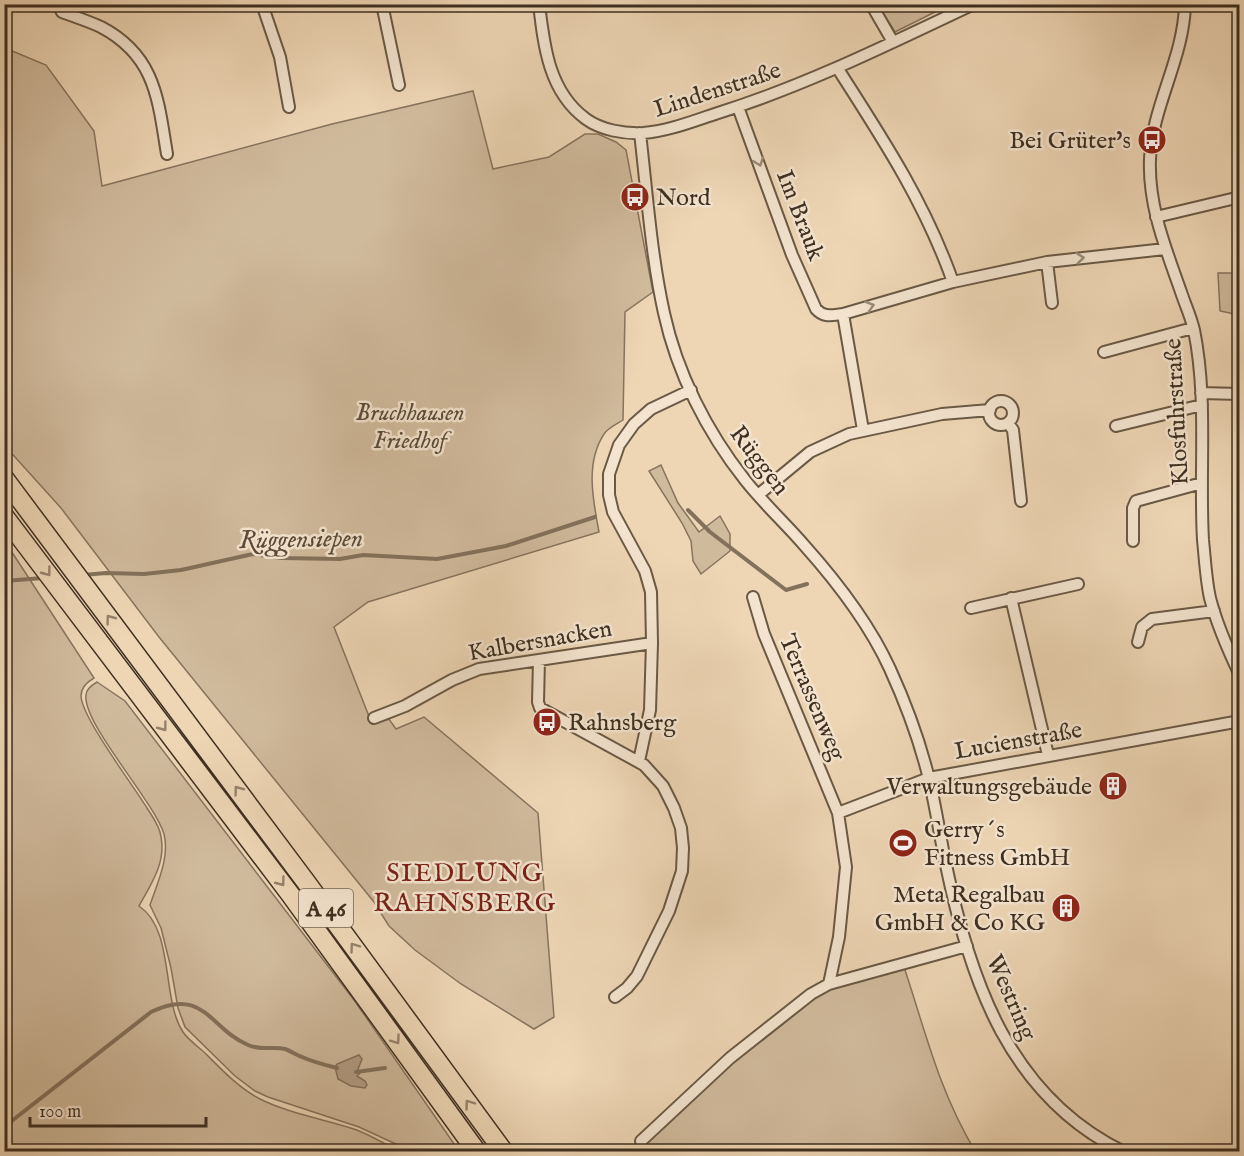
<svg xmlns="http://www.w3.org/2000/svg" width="1244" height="1156" viewBox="0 0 1244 1156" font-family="'IM FELL English',serif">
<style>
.green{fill:#d0ba9c;stroke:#87745e;stroke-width:1.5}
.water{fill:#b29d82;stroke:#84715b;stroke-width:1.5}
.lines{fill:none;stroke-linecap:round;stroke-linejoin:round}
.stream{stroke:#84715b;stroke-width:4}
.street-casing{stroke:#6a5945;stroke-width:14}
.highway-casing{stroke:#3e2f20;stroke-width:21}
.street{stroke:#f4e4cf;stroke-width:10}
.highway{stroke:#eed6b5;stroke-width:18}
.oneway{stroke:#998a78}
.oneway2{stroke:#96826a}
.labels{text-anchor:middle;stroke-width:5;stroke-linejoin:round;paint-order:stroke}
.shield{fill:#f4e4cf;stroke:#756554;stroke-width:1.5}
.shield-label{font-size:22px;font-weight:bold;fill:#3e2f20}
.street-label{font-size:24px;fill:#3e2f20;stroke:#f4e4cf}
.poi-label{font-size:24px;fill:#3e2f20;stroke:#f4e4cf;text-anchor:end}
.park-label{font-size:24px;font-style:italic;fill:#5b4b39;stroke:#f4e4cf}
.water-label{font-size:26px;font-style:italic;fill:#5b4a38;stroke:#f4e4cf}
.neighbourhood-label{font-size:26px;letter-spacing:1.5px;fill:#7a1f14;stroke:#f4e4cf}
</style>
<rect width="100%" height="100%" fill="#eed6b5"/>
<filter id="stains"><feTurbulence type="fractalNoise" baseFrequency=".00333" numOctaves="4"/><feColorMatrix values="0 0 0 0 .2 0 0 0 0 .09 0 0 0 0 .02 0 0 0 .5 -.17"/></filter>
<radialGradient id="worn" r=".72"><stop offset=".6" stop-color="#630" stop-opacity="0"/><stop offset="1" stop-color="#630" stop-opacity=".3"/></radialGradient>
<path class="green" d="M878,5H949L895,32Z
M5,48L46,65L94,131L102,186L332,124L473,91L493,169L549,157L585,134H598L616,142L626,150L653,292L625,312L623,420C617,424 608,428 604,434C585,463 593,500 599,532L368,602L334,627L372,724L389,719L396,729L424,717L538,813L554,1017L534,1029L461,984L415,950L389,926L374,902L159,637L61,508L5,446Z
M1218,273H1239V315L1220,311Z
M661,465L678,503L699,532L720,516L730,534V551L701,574L693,561L691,541L682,523L649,471Z
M4,540L94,678C87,682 81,687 81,696C82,718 133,785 147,808C152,816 160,826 161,837C166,863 151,884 139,906C175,930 161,999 183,1032C188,1040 199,1047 206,1054C222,1070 238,1087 258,1098C287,1113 323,1119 354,1129C369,1134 384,1144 399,1151H5Z
M97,682L125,701L354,1000L459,1151H411L359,1127L268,1097L255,1091L235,1076L185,1027L178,1008L171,968L161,928L150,905C157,884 170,857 164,834C154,801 82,723 86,695C86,689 92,685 97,682Z
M904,967C926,1033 939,1091 975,1151L632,1152L753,1043L814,996L843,984Z"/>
<path class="water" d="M359,1055L362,1059L358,1069L360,1073L357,1076L365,1081L367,1085L365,1088L351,1086L338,1079L335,1067L337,1064Z"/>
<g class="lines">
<path class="stream" d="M688,510L710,532L786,590L807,584
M83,575L106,573L144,574L181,570L253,554L282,558L340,559L363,555L437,559L506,546L595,517
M4,581L43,578
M356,1072L385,1068
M4,1127L151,1012C204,986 210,1029 248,1045C262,1051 273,1046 285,1049C291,1051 296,1055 302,1057C313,1062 325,1065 337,1068"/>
<g class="street-casing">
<path id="street" d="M58,4L62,12C75,17 88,21 101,27C156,56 158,100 167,154
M262,4L280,57L289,107
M382,4L399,85
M539,4C544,47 549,92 586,119C601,130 624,134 643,133C669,131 693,121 718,113C807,85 889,44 974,4
M871,4L893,42
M1185,4C1184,58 1152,106 1150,159C1148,206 1166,249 1181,292C1185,304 1191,317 1194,330C1208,399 1199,470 1203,540C1205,559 1206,580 1210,598C1217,625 1228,650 1240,675
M838,69C883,139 925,203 953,282
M738,107L792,255L816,309C824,318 832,315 843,314L953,282L1047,262L1165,249
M640,133C647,193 651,254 664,313C677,373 707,432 745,480C763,503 785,523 804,545C838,583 869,623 890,669C906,704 920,742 929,779C936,808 940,837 946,865C970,981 1010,1097 1124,1152
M1156,217L1240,197
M1047,262L1052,303
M843,314L863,430
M1104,352L1193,328
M1201,393L1240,394
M989 413a12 12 0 1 1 24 0a12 12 0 1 1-24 0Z
M1008,423L1013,430L1021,501
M1116,426L1202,405
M758,495L810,452L849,434L942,414L990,410
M1133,541V508L1136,501L1202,483
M753,597L764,634L838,813L846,867L839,937L829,984L967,946
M1011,598L1048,755
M971,608L1078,584
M1138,642L1142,627L1152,619L1214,611
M539,660L538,702L540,708L644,765L663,786L674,808L681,828L683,848L682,871L669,911L637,976L627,988L615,997
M374,718L405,706L452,680L479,669L652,643
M639,761L650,710L652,643L651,592L645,571L613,512L609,495V474L619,445L634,424L651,409L691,390
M838,813L929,778L1240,721
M641,1141L730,1058L811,994L829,984"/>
</g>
<g class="highway-casing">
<path id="highway" d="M4,478L306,882L504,1152
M4,516L290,894L477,1152"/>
</g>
<use href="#street" class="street"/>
<use href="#highway" class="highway"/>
</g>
<defs><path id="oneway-chevron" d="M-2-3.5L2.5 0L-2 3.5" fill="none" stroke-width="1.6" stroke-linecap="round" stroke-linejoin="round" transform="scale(1.5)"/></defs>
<g class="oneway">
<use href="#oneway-chevron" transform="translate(759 162) rotate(70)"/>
<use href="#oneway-chevron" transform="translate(1080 258) rotate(-6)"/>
<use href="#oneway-chevron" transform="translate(870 306) rotate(-16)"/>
</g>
<g class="oneway2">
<use href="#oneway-chevron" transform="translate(47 572) rotate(53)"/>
<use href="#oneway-chevron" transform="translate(110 619) rotate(-127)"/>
<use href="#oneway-chevron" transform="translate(163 727) rotate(53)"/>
<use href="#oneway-chevron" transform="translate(238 790) rotate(-127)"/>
<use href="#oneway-chevron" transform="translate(281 882) rotate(53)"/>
<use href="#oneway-chevron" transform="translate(354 947) rotate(-126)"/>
<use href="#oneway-chevron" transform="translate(396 1040) rotate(54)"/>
<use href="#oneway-chevron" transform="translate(469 1104) rotate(-126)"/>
</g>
<defs>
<g id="bus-disc" transform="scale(1.5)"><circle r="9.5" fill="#8f2418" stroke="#f4e4cf"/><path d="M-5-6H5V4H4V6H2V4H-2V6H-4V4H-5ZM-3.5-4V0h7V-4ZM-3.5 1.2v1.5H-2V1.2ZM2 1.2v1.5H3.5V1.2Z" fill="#fff"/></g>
<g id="building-disc" transform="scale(1.5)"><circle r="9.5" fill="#8f2418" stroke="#f4e4cf"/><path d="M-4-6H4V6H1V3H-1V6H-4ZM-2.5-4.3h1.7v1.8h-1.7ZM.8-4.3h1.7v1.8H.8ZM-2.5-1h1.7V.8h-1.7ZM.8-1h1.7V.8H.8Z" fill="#fff"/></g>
<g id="stadium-disc" transform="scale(1.5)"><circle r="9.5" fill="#8f2418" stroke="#f4e4cf"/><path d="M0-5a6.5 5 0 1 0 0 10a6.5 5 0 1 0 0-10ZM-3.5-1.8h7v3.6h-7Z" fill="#fff"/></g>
</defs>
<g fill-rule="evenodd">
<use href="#bus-disc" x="1152" y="140"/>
<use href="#bus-disc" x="635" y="197"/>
<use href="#bus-disc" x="547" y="722"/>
<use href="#building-disc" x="1113" y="786"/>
<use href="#stadium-disc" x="903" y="843"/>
<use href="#building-disc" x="1066" y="908"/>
</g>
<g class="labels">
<rect class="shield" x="299" y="889" width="54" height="38" rx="4.5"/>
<g class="shield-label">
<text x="326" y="916">A 46</text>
</g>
<g class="street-label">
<text transform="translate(717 89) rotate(-18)" y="8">Lindenstraße</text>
<text transform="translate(801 215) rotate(69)" y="8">Im Brauk</text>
<text transform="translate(1176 412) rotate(-93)" y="8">Klosfuhrstraße</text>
<text transform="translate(760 460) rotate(52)" y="8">Rüggen</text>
<text transform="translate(540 640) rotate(-10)" y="8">Kalbersnacken</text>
<text transform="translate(813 697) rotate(67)" y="8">Terrassenweg</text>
<text transform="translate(1018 740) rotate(-10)" y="8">Lucienstraße</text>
<text transform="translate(1012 997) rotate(66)" y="8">Westring</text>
</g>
<g class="poi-label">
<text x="1131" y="148">Bei Grüter's</text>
<text x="656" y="205" text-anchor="start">Nord</text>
<text x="568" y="730" text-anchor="start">Rahnsberg</text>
<text x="1092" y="794">Verwaltungsgebäude</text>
<text x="924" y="837" text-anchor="start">Gerry´s<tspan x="924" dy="28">Fitness GmbH</tspan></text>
<text x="1045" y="902">Meta Regalbau<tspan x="1045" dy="28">GmbH &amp; Co KG</tspan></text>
</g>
<g class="park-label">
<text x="410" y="420">Bruchhausen<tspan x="410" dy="28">Friedhof</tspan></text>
</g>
<g class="water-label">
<text transform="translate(301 538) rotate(-1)" y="9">Rüggensiepen</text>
</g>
<g class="neighbourhood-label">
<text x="465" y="881">SIEDLUNG<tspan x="465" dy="30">RAHNSBERG</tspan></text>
</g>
</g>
<rect width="1244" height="1156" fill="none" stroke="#eed6b5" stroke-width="24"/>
<rect x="6" y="6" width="1232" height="1144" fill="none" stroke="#3e2f20" stroke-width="3"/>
<rect x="12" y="12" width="1220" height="1132" fill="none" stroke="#3e2f20" stroke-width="1.5"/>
<path d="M30 1117v9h176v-9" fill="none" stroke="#3e2f20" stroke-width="3"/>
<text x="39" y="1117" font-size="18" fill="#3e2f20" stroke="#f4e4cf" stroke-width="4.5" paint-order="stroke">100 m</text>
<rect width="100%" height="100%" filter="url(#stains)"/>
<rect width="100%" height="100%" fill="url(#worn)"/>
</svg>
